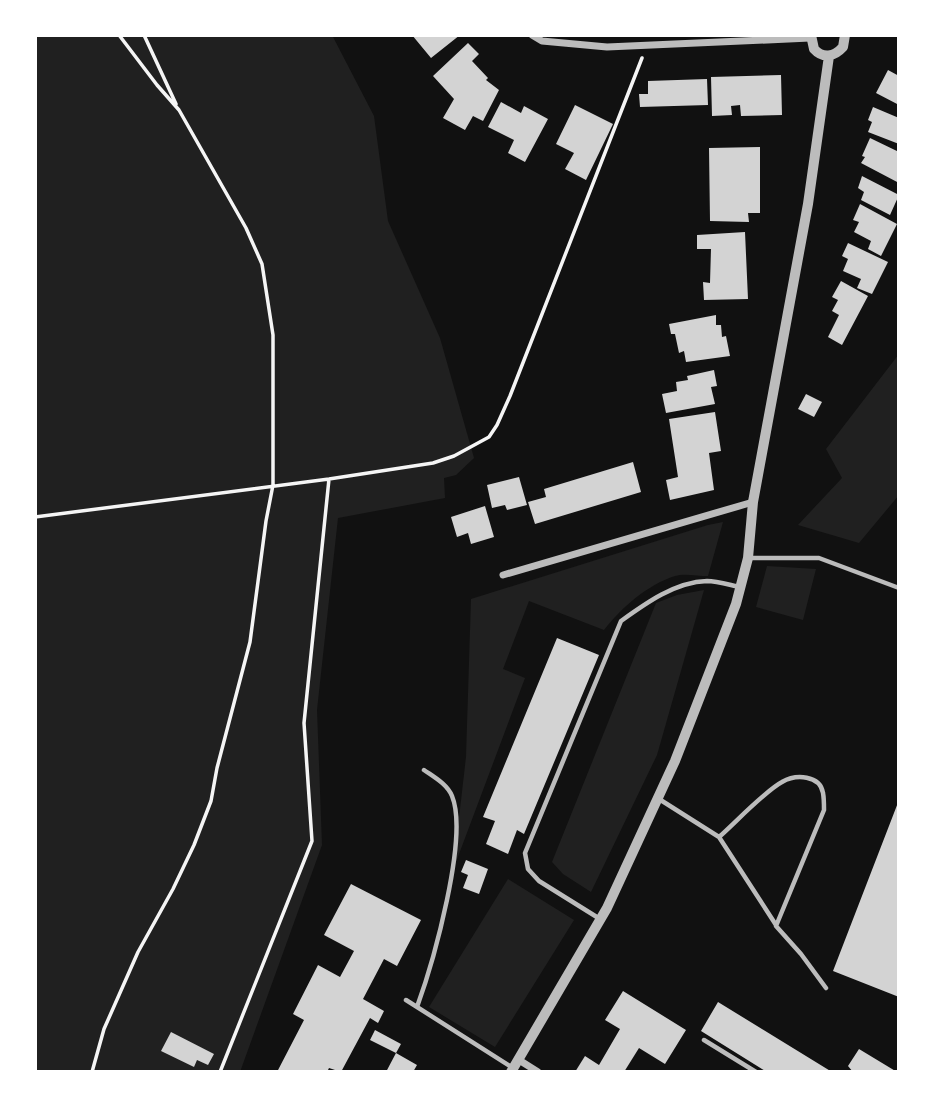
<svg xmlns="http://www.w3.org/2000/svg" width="934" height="1107" viewBox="0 0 934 1107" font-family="'Open Sans',sans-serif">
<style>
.green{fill:#202020}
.building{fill:#d3d3d3}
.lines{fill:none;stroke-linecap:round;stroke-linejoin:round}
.path{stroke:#f5f5f5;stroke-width:3.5}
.service{stroke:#bcbcbc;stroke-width:4.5}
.minor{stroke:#bcbcbc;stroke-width:7}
.tertiary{stroke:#bcbcbc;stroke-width:10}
</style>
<rect width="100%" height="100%" fill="#111"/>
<path class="green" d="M35,35H332L374,116L388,221L440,338L474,458L456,475L444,478L445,498L338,518L317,710L322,845L240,1072H35Z
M899,354V495L859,543L798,525L842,478L826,449Z
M723,522L708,576C698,576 684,573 675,576C647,585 622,607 604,630L529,601L503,669L525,678L453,870L466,757L471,599L708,525Z
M767,566L816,569L803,620L756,607Z
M704,590L657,755L591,892L563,874L552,862L656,603L677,595Z
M508,879L574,920L495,1047L429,1007Z"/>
<path class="building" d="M412,35H460L431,58Z
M468,43L479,54L472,61L488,78L486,80L499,90L483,121L473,116L465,130L443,118L454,99L433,76Z
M888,70L899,76V105L876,93Z
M781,75L782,115L741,116L740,105L731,106L732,115L712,116L711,77Z
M707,79L708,105L640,107L639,94H648V81Z
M501,102L521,113L524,106L548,119L525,162L508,153L514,140L488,127Z
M575,105L613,124L586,180L565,169L574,153L556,144Z
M873,107L899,118V144L868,132L872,122L868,120Z
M870,138L899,152V183L861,163L865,157L862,156Z
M760,147V213H748L749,222L710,221L709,148Z
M862,176L899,195L890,215L861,200L864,192L858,188Z
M860,204L897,224L881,256L868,249L871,241L854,232L859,222L853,220Z
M745,232L748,299L704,300L703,282L710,283L711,249H697V235Z
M848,243L888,262L872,294L857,288L861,279L843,271L848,259L842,256Z
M841,281L868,296L842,345L828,337L839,315L832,311L838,300L832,297Z
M716,315V325H721L722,337L726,336L730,356L686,362L684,351L679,353L675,334H671L669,324Z
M714,370L717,386L711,387L715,404L666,413L662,394L677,391L676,382L688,380L687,376Z
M806,394L822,402L814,417L798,409Z
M715,412L721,451L709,453L714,490L670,500L666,480L678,477L669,419Z
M633,462L641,492L535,524L528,502L546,497L544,489Z
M519,477L527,505L507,510L505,505L492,508L487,485Z
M485,506L494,537L471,544L468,533L457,537L451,517Z
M557,638L599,655L524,834L517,830L508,854L486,844L495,821L483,817Z
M899,800V997L833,971Z
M466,860L488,869L479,894L463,888L468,875L461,872Z
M351,884L421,920L397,966L384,959L363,999L384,1011L378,1023L370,1018L341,1072L329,1068L327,1072H277L304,1020L293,1014L318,965L340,977L354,951L324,935Z
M623,991L686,1030L665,1064L639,1048L624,1072H575L585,1056L599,1065L620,1029L605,1020Z
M718,1002L832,1072H767L701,1031Z
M375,1030L401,1044L396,1053L417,1065L413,1072H386L396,1053L370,1040Z
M171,1032L214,1054L208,1065L197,1060L194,1067L161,1051Z
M859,1049L897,1072H853L848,1066Z"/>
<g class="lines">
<path class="path" d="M144,35L176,104
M35,517L329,479L433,463L454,456L489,437L497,425L510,396L642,58
M92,1072L104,1029L138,952L173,889L194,845L211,801L217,768L250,642L266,521L273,485V335L262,264L246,228L179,110L157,85L119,35
M220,1072L312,841L304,723L329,479"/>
<path class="service" d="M748,558H819L899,588
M659,799L719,837C735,823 765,791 782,782C796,774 820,775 823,793C824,798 824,805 824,810L776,926L801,954L826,988
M719,837L776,925
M600,919L539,881L528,869L525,853L621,621C646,603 675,582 707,581C717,581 730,585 740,587
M406,1000L513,1068
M417,1007C433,963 469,837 452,796C447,784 434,777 424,770
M704,1040L756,1072"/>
<path class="minor" d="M532,35L542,41L607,47L810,38
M503,575L753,502
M519,1060L538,1072"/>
<path class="tertiary" d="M811,35L814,49C823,59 834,57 843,47L845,35
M511,1072L607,908L675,761L736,604L748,558L753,502L808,204L829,56"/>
</g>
<rect width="934" height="1107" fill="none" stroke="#ffffff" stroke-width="74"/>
</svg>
